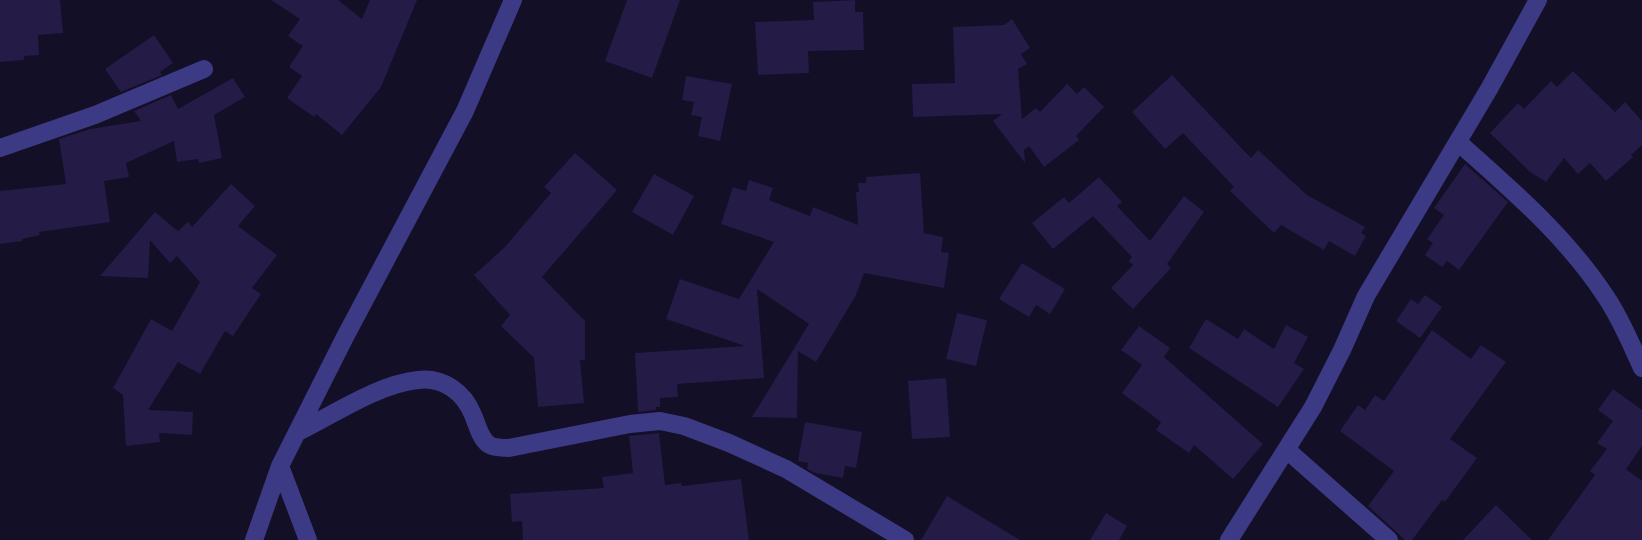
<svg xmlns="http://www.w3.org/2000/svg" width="1642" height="540" viewBox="0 0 1642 540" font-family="'Nunito Sans',sans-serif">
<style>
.building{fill:#241b47}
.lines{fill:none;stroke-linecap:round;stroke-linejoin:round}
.minor{stroke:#3d3a85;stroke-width:18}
</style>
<rect width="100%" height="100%" fill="#130f26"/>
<path class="building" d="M0,0H60L63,33L38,35L39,55L24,56V60L0,62Z
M271,0H338L362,19L370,0H417L381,87L342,135L316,114L314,117L287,98L302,76L289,67L303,46L288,36L300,19Z
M627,0H680L652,78L605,61Z
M855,0V12H863L864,50L808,51L809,73L758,75L755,22L814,20L813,2Z
M1012,19L1030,48L1021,54L1027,64L1018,69L1022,119L1036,108L1040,112L1067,84L1077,94L1084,87L1104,107L1076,136L1079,140L1044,167L1029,146L1024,150L1025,163L993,121L1002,114L913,117L912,84L955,83L953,27L1004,25Z
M154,35L173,63L160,72L162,75L121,92L105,69Z
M1573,71L1615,112L1625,102L1642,121V145L1631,155L1633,157L1606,181L1590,163L1578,174L1564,158L1546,182L1530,172L1490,133L1518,103L1524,109L1551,81L1557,87Z
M1172,75L1251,158L1258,150L1307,195L1365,227L1361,233L1366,236L1355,256L1329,241L1324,250L1281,225L1274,233L1230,191L1234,187L1183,133L1165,149L1132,112Z
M686,76L732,84L720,141L698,136L702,117L691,115L694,102L682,100Z
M233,78L245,97L214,115L222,158L199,163L198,159L177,162L174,141L126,163L129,177L104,181L110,222L39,232L40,235L22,239V241L0,244V191L66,184L59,139L90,129L141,121L134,111L171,95L178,109Z
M575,153L617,190L542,277L585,321V360H580L584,403L538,407L534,358L501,326L510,315L474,275L504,248L551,193L544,187Z
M1465,164L1508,202L1459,270L1447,261L1442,267L1425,255L1433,243L1427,239L1444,215L1434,208Z
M920,173L924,233L943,237L941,252L949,253L944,288L864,273L856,295L816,362L798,351L797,418L752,417L809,324L757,289L764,378L677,384L678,397L660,398V407H656V410L638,412L635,353L745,346L666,319L680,279L739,299L774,242L721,224L733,187L746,191L749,180L773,188L769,200L810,216L813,207L858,225L856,192H859L858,183H866V177Z
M654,174L694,196L673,235L632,212Z
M1099,177L1122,202L1117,206L1150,241L1184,196L1204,212L1167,264L1171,268L1133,309L1111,288L1133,265L1129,261L1132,257L1093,216L1053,249L1032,223L1064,197L1069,203Z
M231,184L255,206L238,226L277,255L252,288L261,294L233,336L225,331L200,374L178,362L148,410L193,412L192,435L159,433L160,442L126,446L123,395L113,388L151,319L172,331L200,282L177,256L170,263L150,240L148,278L100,276L155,212L178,231L188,222L192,227Z
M1022,263L1065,289L1050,314L1036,305L1029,317L999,299Z
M1425,295L1442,307L1420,338L1396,321L1411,299L1418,304Z
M957,313L987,320L976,366L946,359Z
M1206,319L1238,339L1244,329L1274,349L1286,325L1308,337L1294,363L1304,369L1278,407L1189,348Z
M1139,326L1170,348L1164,357L1263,444L1233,479L1194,445L1189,453L1156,430L1161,422L1122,393L1142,365L1121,350Z
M1432,330L1471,359L1481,345L1506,362L1450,439L1477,458L1445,502L1442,500L1412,540H1405L1368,506L1394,471L1340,431L1358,405L1365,410L1375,395L1384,401Z
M946,378L950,437L912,439L908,381Z
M1613,389L1642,410V446L1626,469L1642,481V540H1548L1595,475L1590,471L1607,449L1597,443L1613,421L1598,410Z
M805,422L862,432L856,468L845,466L843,478L815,473L807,469L808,463L798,461Z
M659,433L665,485L681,483L682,486L741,479L749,540H523L522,521L512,522L510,494L604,488L602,477L633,473L629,436Z
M947,496L1020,540H921Z
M1496,505L1532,540H1463Z
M1106,513L1127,526L1119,540H1090Z"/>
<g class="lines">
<path class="minor" d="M1458,142C1511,189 1567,237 1606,297C1621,319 1631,344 1642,368
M0,148L95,115L204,69
M298,432C333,415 378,384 418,380C443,377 464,392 473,415C477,424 480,438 488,444C493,448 503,448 509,448L630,424L660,421L684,426L729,443L786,469L905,540
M1287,450L1389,540
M280,466L308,540
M254,540L280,466L345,337L465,111L513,0
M1229,540L1313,407L1342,350L1366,296L1489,89L1538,0"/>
</g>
</svg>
